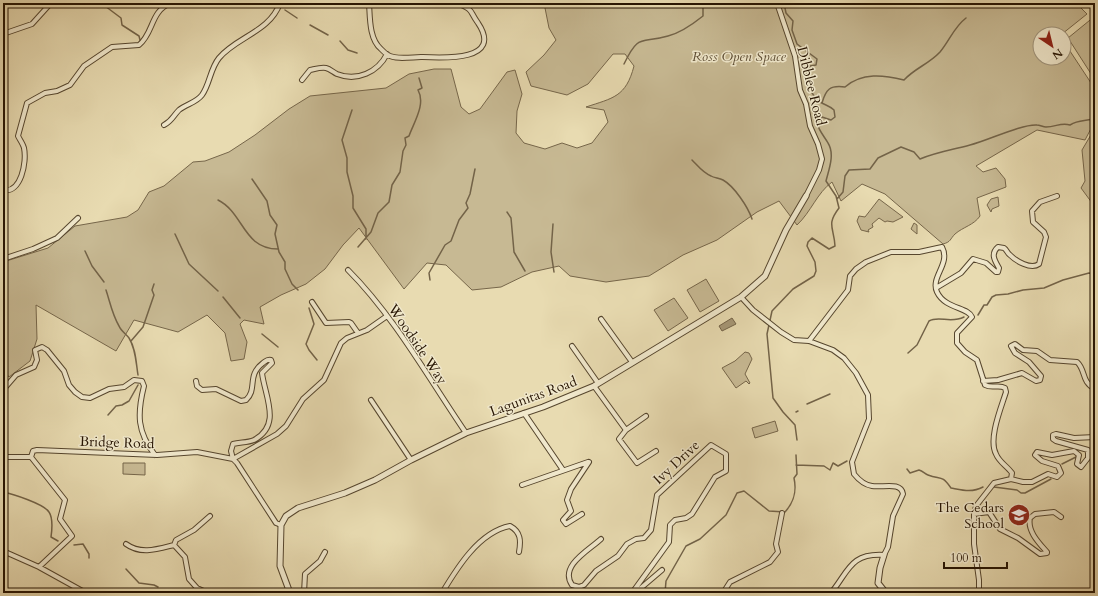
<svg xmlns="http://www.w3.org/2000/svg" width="1098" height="596" viewBox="0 0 1098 596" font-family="Cardo,serif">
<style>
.green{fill:#c7b993;stroke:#76664a}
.water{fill:#a69776;stroke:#736348}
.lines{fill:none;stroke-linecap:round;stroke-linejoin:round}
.stream{stroke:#736348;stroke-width:1.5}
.minor-casing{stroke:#56462e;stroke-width:6}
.tertiary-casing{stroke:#56462e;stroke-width:7}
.minor{stroke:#f0e8cc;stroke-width:4}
.tertiary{stroke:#f0e8cc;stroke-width:5}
.labels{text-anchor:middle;stroke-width:3;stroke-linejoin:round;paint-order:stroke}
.park-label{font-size:14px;font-style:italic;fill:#5e4e35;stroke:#f0e8cc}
.street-label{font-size:14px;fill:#261402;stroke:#f0e8cc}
.poi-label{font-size:14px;fill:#261402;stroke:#f0e8cc;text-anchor:end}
</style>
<rect width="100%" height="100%" fill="#e8dbb1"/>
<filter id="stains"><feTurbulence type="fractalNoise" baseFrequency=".005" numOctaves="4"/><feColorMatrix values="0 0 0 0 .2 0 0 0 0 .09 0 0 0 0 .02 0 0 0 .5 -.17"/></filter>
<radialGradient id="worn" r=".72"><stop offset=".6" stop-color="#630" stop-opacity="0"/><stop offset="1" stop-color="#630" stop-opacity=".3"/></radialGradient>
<path class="green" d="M544,3H1076L1087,14L1062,34H1040V58H1064V42L1095,89V121L1085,140L1037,130L976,166L983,172L996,168L1005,179L1006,187L977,198L980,216C974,225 963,227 955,234C950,239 951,242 943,244L885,194L862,184L841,201L832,182C817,193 811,212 797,225L779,201L757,212L717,240L683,255L649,276L606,282L570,276L559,266L532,272L501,287L472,290L446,265L427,263L404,289L359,228L343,245L325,269L306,284L281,295L260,307L264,324L244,320L240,324L247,342L244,359L231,361L225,333L207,315L178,332L134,320L116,351L36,305L37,339L30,361L9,377L3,369V262L48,248L75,226L127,217L138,210L149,192L164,186L193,162L205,161L229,152L255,135L289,109L310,96L386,88L409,74L434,69H451L461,107L469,114L480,109L507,72L515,70L522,94L517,111L516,133L524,143L545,149L562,143L577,148L592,143L608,122L604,110L586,107C613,98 626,97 634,66L625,54H613L588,84L567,95L531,86L526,72L544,55L556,40L549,28Z
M1095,16V80L1068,38Z
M1095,128V207L1081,188L1085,181L1082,150Z
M998,197L999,206L992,209L991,212L987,205L991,199Z
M879,199L903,217L893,222L887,221L885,222L879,218L872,224L873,227L868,230L869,232L861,230L857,221L859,216L865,217Z
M914,223L917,225V234L911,229Z
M706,279L719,301L700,312L687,290Z
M674,298L688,318L668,331L654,310Z
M745,352L749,353L752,359L745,374L750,383L749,384L746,381L736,388L722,368L735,361Z
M775,421L778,431L755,438L752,428Z
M123,463H145V475L123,474Z"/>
<path class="water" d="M732,318L736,324L722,331L719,326Z"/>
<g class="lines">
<path class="stream" d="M101,3L121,18L122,25L139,36L140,40
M784,3L786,13L793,21L792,30L797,44L817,59L816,65L810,66L806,72C808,83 810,95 820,102C825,105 830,106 834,110L835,117L831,120L822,117L817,123C819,131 824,136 828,143C835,154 829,169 826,181L836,196L839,208C826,225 834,227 835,246L829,249L812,238L808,242L807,246L815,262L816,271L814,276L793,289L772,311L767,334L773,398L783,412L795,425L797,440
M285,10L297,18
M310,25L328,35
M340,41L348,50L357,53
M624,64C639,33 640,44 668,36C680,33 693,24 703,16V5L705,3
M822,103C826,89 830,85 845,87C862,72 884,75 904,80C915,68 929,64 940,52C950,40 954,27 966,18
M352,110L342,140L347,158V172L353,196V208L366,229V239
M692,160C698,166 703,173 711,176C714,178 719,178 723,180C734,186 748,207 752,219
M252,179L267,201L270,215L277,225L275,234L279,252L285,262V269L292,284L298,290
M837,199L843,192L845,176L849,170L870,169L878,158L901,147L914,152L920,159C937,152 952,150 970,145C987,141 1021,124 1037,125C1040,125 1043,127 1046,127C1056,127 1061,122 1070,125C1080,119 1086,122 1095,118
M218,200C244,213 243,249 278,249
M507,212L511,218L514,252L525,271
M553,224L551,252L554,272
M175,234L189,264L218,291
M358,247L371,232L378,213L389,202L392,185L400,172L403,151L406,145L405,138L409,136C414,122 426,104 418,90L422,88L419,78
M85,251L92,266L104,282
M430,280L429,273L445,245L451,241L459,220L468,208L466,203L470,194L475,169
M106,290C110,302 112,314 119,326C121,331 126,334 129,338C136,349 136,363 138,375
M223,297L240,318
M309,308L314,324L306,344L309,350L317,360
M978,315L984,305H987L992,297L996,295L1008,294L1023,290L1044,288L1063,280L1089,273L1095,274
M262,334L278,347
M131,341L143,327L154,295L152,290L154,284
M908,353L917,345L929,321C939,315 950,324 964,317
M807,404L830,394
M796,412L798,411
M108,415L116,406L122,405L129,401L138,385
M1093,450L1095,449
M1062,464L1076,457
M796,465L824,466L830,470L833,463L838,466L847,461
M907,469L910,473L919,470C923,471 925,474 928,475C941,480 941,474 951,488C962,490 972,493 983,487
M994,487L1017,490L1021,493H1025L1051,479
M3,492C13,494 44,504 49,512C53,518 52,530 51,537L58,541
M74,545L83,544L89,554V558
M126,569L139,583L154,585L158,587
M665,593L666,581L686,546L700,539L726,515L737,493L744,491L769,511L785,512C794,502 797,492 794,478L797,474L796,455"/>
<g class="minor-casing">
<path id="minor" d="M369,3C370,17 369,39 381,49C383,51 386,54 388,55C396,60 412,57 421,57C442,58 504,62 478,23C468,9 475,11 457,3
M777,3L795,56L800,90L806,104L810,126L818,144L822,159L819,170L806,196
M3,34L32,24L51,3
M302,80L310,70C315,69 321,67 326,68C330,69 333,72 337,74C357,82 378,72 387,54
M164,125C172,121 173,116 179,110C186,104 196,103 202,95C210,84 210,69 219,58C236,37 270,32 280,3
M3,190C21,194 27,162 24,148C23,144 20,140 18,136L27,103L45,93L57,91L70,85L84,66L112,47L139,45C154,33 150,11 171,3
M3,259L33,249L57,238L78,218
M348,270C394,316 429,379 466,433
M936,288L961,273L973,259L986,263L996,272H998L999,268C995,261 990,254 998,247L1004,248C1007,250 1007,253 1010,255C1016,261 1031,270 1039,264L1046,237L1044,232L1033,222L1032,211L1040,202L1057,196
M741,297L753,310L781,332L794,340L809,341L833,350L844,358L856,373L868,395L869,419L852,462L854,474C858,479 865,485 872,486C882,488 901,481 903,494L893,516L888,547L884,555C850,553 849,571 831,593
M312,302L326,323L349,322L351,323L358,333
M601,319L632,362
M809,341L848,290L850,276L856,269L866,262L891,252H919L942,247C951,264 930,277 937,292C945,309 968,307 972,317L957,333V343L965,352L977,360L985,385C992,389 999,384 1005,388L1006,392C1001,408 988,439 996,454C999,462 1007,466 1012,473L1011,479
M572,346L598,383
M196,381L197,386L202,390L216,389L241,401L246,400C258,389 246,376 263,363C266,361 267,359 271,360L272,363L262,373C265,397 282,425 254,440C247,443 240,442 233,444L231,451L233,459
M983,381L998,380L1022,373L1036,381L1040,380L1041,376L1029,362L1015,353L1011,346L1015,344L1023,350L1037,351L1050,360L1077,362C1086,370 1081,382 1095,389
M594,386L626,430L619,439L637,463L656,451
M3,390L16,375L34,367L37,360L35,350L42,347L47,350L64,371L69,385L75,392L82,397L90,398L109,389L124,387L134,380L142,381L144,386C137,414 137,432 155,455
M371,400L411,460
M524,413L563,470
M626,430L646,416
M3,457H31L33,451L37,450L157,455L197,452L233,459
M31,457L65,500L60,519L72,536L39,567
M233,459L277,434L286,426L303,399L324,380L341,343L347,338L367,330L387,316
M233,459L237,463L276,523L281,525
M522,485L588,462
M582,514L566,524L563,520L571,511L567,500L571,489L589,462
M974,514L989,512L1000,529L1018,538L1040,554L1047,553V552C1039,543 1027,531 1030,518L1035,514L1054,512L1061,517
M601,539C589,550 559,566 572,585L579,587L584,585L596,571L618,556L627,544L636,539L644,538L651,530L657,495L711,445L726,454V471L715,477L692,514L686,518L675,520L670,525L669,542L632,593
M126,544C141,555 158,549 174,545
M174,545L185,557L189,579L197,588L208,593
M174,545L176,540L194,530L210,516
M3,551L39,567L86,593
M304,593L305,574L320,561L325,552
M442,593C457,568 479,532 510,526C521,532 521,541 519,552
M635,593L662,570
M723,593L730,582L770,562L778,552L776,544L782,513
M979,593V580L974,544V514L976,506L994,483L1011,479L1023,482H1032L1048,474L1057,477L1061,473L1058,466L1042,461L1035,455L1037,452L1052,455L1074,451L1079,455L1077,464L1081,467L1088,458V450L1056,441L1053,439V435L1056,434L1074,438L1095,437"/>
</g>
<g class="tertiary-casing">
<path id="tertiary" d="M884,555L880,568L878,583L886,593
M290,593L280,566L281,525L286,516L298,508L345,493L375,480L411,460L466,433L543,407L594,386L741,297L765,276L786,230L806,196"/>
</g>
<use href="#minor" class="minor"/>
<use href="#tertiary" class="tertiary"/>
</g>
<defs>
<g id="school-disc" transform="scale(1.15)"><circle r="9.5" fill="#8f2418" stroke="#f0e8cc"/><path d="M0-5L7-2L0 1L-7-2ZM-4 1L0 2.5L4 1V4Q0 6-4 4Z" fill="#fff"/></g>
</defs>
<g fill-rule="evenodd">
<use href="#school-disc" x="1019" y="515"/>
</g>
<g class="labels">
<g class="park-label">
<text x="739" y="61">Ross Open Space</text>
</g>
<g class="street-label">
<text transform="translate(812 86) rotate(76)" y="5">Dibblee Road</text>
<text transform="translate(418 344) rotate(56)" y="5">Woodside Way</text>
<text transform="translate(533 396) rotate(-20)" y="5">Lagunitas Road</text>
<text transform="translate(117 442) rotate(2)" y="5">Bridge Road</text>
<text transform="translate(676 462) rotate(-43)" y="5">Ivy Drive</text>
</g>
<g class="poi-label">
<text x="1004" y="512">The Cedars<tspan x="1004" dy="16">School</tspan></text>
</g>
</g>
<rect width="1098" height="596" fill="none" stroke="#e8dbb1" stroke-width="16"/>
<rect x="4" y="4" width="1090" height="588" fill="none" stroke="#261402" stroke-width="2"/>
<rect x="8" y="8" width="1082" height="580" fill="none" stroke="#261402"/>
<g transform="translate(1052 46) rotate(145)"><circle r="19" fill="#f0e8cc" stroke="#9f937b"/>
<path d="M0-3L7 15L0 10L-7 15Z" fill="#8f2418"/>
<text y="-6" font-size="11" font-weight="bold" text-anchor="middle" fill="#261402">N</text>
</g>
<path d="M944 562v6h63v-6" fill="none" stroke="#261402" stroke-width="2"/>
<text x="950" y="562" font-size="12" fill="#261402" stroke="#f0e8cc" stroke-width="3" paint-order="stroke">100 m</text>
<rect width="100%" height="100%" filter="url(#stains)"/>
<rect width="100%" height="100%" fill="url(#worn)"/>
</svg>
